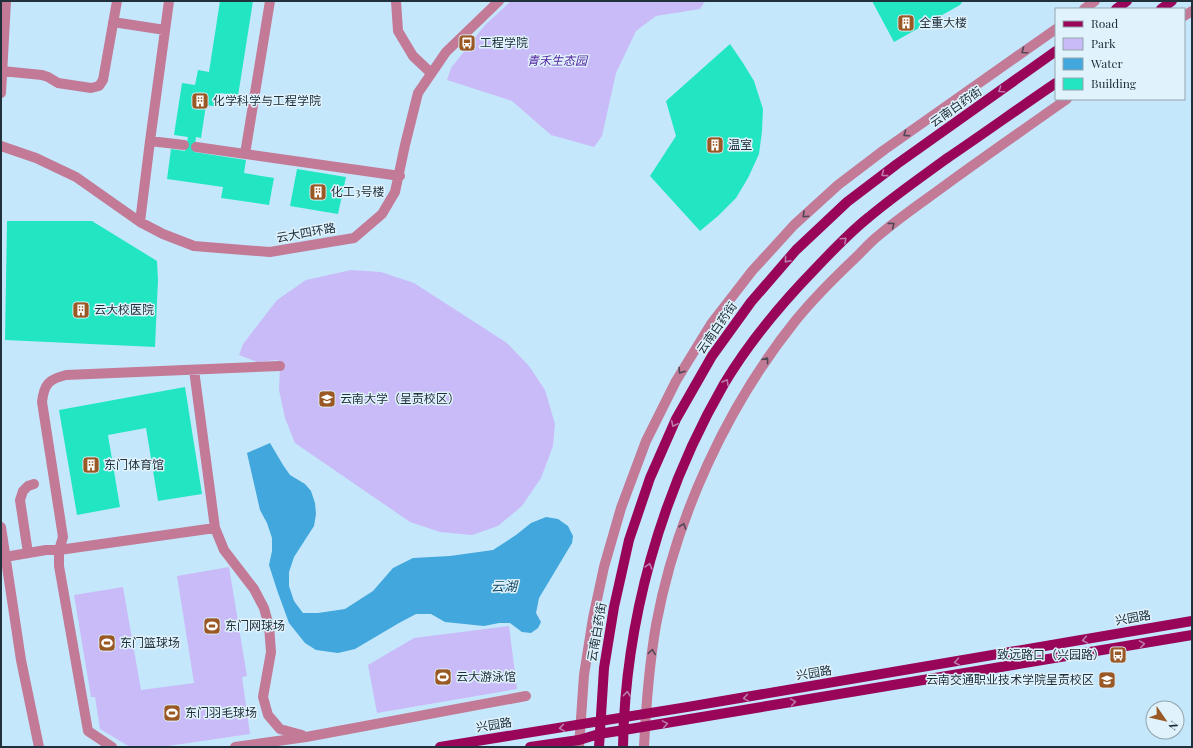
<svg xmlns="http://www.w3.org/2000/svg" width="1193" height="748" viewBox="0 0 1193 748" font-family="'Playfair Display','Noto Sans SC',serif">
<style>
.green{fill:#c9bbf8}
.water{fill:#41a7dc}
.building{fill:#22e6c2}
.lines{fill:none;stroke-linecap:round;stroke-linejoin:round}
.minor{stroke:#c27a96;stroke-width:10}
.major{stroke:#980559;stroke-width:10}
.oneway{stroke:#514756}
.oneway2{stroke:#bc7caa}
.labels{text-anchor:middle;stroke-width:3;stroke-linejoin:round;paint-order:stroke}
.poi-label{font-size:12px;fill:#20313b;stroke:#e0f2fc;text-anchor:start}
.park-label{font-size:12px;font-style:italic;fill:#5829a2;stroke:#e0f2fc}
.street-label{font-size:12px;fill:#20313b;stroke:#e0f2fc}
.water-label{font-size:13px;font-style:italic;fill:#124a65;stroke:#e0f2fc}
</style>
<rect width="100%" height="100%" fill="#c5e7fc"/>
<path class="green" d="M511,1H705L700,9L656,16L636,31L616,73L602,136L594,147L551,135L512,101L447,80L451,68L485,25Z
M351,270L381,272L414,283L507,343L529,366L545,390L555,424L553,446L541,478L522,506L498,526L472,535L440,532L410,522L295,443L285,418L279,390L280,366L278,360L257,362L239,355L243,344L277,300L306,280Z
M229,567L247,676L242,677L250,734L161,747H130L100,729L95,697H91L74,595L123,587L141,690L194,683L177,576Z
M509,626L517,689L377,713L368,665L414,638Z"/>
<path class="water" d="M270,443L283,465L290,475L305,484L311,491L315,503L316,514L314,526L294,557L289,572V586L294,601L303,613H318L345,609L373,591L393,568L413,558L450,556L493,550L516,535L531,523L546,517L558,519L568,526L573,536L572,543L539,598L536,613L541,622L538,628L531,633L522,632L510,623H499L484,626L445,622L431,614H416L399,623L355,649L338,653L316,650L305,643L289,623L277,590L269,565L272,551V538L267,523L260,510L247,453Z"/>
<path class="building" d="M220,1H253L238,96L221,93L219,107L206,105L201,138L196,137L194,152L246,160L244,173L274,178L269,205L221,198L223,187L167,179L171,149L185,151L188,137L174,135L182,83L195,85L198,70L209,72Z
M872,1H963L960,5L894,42Z
M730,44L743,63L754,81L763,109L762,131L759,154L748,178L736,198L718,216L700,231L650,176L676,136L666,101Z
M297,169L346,177L338,214L290,206Z
M7,221H92L157,261L158,280L155,347L5,340Z
M185,387L202,494L158,501L146,428L108,435L120,507L77,515L59,410Z"/>
<g class="lines">
<path class="minor" d="M396,1L398,31L413,56L431,73
M1084,9L1095,1
M1184,16L1192,11
M113,22L165,30
M2,71L42,75L48,77L58,83L91,88L99,86L103,80L117,1
M1,93L6,1
M150,141L184,145
M1,146L36,158L76,177L140,222L163,234L194,246L270,252L354,238L382,214L395,192L405,145L418,93L446,52L499,1
M196,147L400,176
M245,154L270,1
M140,222L150,141L169,1
M194,370L215,528L59,550L63,537L42,402C44,384 49,379 66,375L280,366
M1,527L21,660L39,747
M215,528L224,550L254,589L264,608L269,626L271,652L263,697L268,715L280,729L302,735
M28,553L20,500L23,491L28,486L34,484
M5,557L46,550H59V566L88,731L112,747
M235,747L306,737L526,696
M579,747L584,675L593,618L604,567L621,508L646,441L676,381L711,324L752,271L794,225L838,185L884,150L1056,29
M644,747C646,706 649,666 656,625C676,517 727,406 796,320C813,299 832,280 852,261C861,253 869,243 878,236C900,217 924,201 947,184C987,155 1027,127 1067,99"/>
<path class="major" d="M1116,9L1127,1
M1161,9L1172,1
M440,747C691,707 942,665 1192,621
M530,747L579,740L599,734L624,730L1192,635
M599,747L604,668L614,607L629,540L650,478L676,419L712,356L751,302L796,250L847,202L897,164L1056,51
M623,747C625,621 661,493 724,384C749,342 781,304 815,269C832,251 850,232 869,217C894,196 920,178 946,159C983,134 1019,108 1056,83"/>
</g>
<defs><path id="oneway-chevron" d="M-2-3.5L2.5 0L-2 3.5" fill="none" stroke-width="1.6" stroke-linecap="round" stroke-linejoin="round"/></defs>
<g class="oneway">
<use href="#oneway-chevron" transform="translate(1024 51) rotate(145)"/>
<use href="#oneway-chevron" transform="translate(906 134) rotate(146)"/>
<use href="#oneway-chevron" transform="translate(805 215) rotate(137)"/>
<use href="#oneway-chevron" transform="translate(892 225) rotate(-37)"/>
<use href="#oneway-chevron" transform="translate(766 360) rotate(-53)"/>
<use href="#oneway-chevron" transform="translate(681 371) rotate(122)"/>
<use href="#oneway-chevron" transform="translate(683 526) rotate(-71)"/>
<use href="#oneway-chevron" transform="translate(652 652) rotate(-82)"/>
</g>
<g class="oneway2">
<use href="#oneway-chevron" transform="translate(1001 90) rotate(145)"/>
<use href="#oneway-chevron" transform="translate(884 174) rotate(143)"/>
<use href="#oneway-chevron" transform="translate(844 240) rotate(-43)"/>
<use href="#oneway-chevron" transform="translate(787 260) rotate(131)"/>
<use href="#oneway-chevron" transform="translate(726 382) rotate(-59)"/>
<use href="#oneway-chevron" transform="translate(674 424) rotate(115)"/>
<use href="#oneway-chevron" transform="translate(649 566) rotate(-74)"/>
<use href="#oneway-chevron" transform="translate(1085 640) rotate(170)"/>
<use href="#oneway-chevron" transform="translate(1142 644) rotate(-9)"/>
<use href="#oneway-chevron" transform="translate(957 662) rotate(170)"/>
<use href="#oneway-chevron" transform="translate(627 694) rotate(-85)"/>
<use href="#oneway-chevron" transform="translate(746 698) rotate(171)"/>
<use href="#oneway-chevron" transform="translate(793 702) rotate(-9)"/>
<use href="#oneway-chevron" transform="translate(665 724) rotate(-10)"/>
<use href="#oneway-chevron" transform="translate(562 728) rotate(171)"/>
</g>
<defs>
<g id="building-square" transform="scale(0.9)"><rect x="-9" y="-9" width="18" height="18" rx="4" fill="#995824" stroke="#e0f2fc"/><path d="M-4-6H4V6H1V3H-1V6H-4ZM-2.5-4.3h1.7v1.8h-1.7ZM.8-4.3h1.7v1.8H.8ZM-2.5-1h1.7V.8h-1.7ZM.8-1h1.7V.8H.8Z" fill="#fff"/></g>
<g id="bus-square" transform="scale(0.9)"><rect x="-9" y="-9" width="18" height="18" rx="4" fill="#995824" stroke="#e0f2fc"/><path d="M-5-6H5V4H4V6H2V4H-2V6H-4V4H-5ZM-3.5-4V0h7V-4ZM-3.5 1.2v1.5H-2V1.2ZM2 1.2v1.5H3.5V1.2Z" fill="#fff"/></g>
<g id="university-square" transform="scale(0.9)"><rect x="-9" y="-9" width="18" height="18" rx="4" fill="#995824" stroke="#e0f2fc"/><path d="M0-5L7-2L0 1L-7-2ZM-4 1L0 2.5L4 1V4Q0 6-4 4Z" fill="#fff"/></g>
<g id="stadium-square" transform="scale(0.9)"><rect x="-9" y="-9" width="18" height="18" rx="4" fill="#995824" stroke="#e0f2fc"/><path d="M0-5a6.5 5 0 1 0 0 10a6.5 5 0 1 0 0-10ZM-3.5-1.8h7v3.6h-7Z" fill="#fff"/></g>
</defs>
<g fill-rule="evenodd">
<use href="#building-square" x="906" y="23"/>
<use href="#bus-square" x="467" y="43"/>
<use href="#building-square" x="200" y="101"/>
<use href="#building-square" x="715" y="145"/>
<use href="#building-square" x="318" y="192"/>
<use href="#building-square" x="81" y="310"/>
<use href="#university-square" x="327" y="399"/>
<use href="#building-square" x="91" y="465"/>
<use href="#stadium-square" x="212" y="626"/>
<use href="#stadium-square" x="107" y="643"/>
<use href="#bus-square" x="1118" y="655"/>
<use href="#stadium-square" x="443" y="677"/>
<use href="#university-square" x="1107" y="680"/>
<use href="#stadium-square" x="172" y="713"/>
</g>
<g class="labels">
<g class="poi-label">
<text x="919" y="27">全重大楼</text>
<text x="480" y="47">工程学院</text>
<text x="213" y="105">化学科学与工程学院</text>
<text x="728" y="149">温室</text>
<text x="331" y="196">化工3号楼</text>
<text x="94" y="314">云大校医院</text>
<text x="340" y="403">云南大学（呈贡校区）</text>
<text x="104" y="469">东门体育馆</text>
<text x="225" y="630">东门网球场</text>
<text x="120" y="647">东门篮球场</text>
<text x="1105" y="659" text-anchor="end">致远路口（兴园路）</text>
<text x="456" y="681">云大游泳馆</text>
<text x="1094" y="684" text-anchor="end">云南交通职业技术学院呈贡校区</text>
<text x="185" y="717">东门羽毛球场</text>
</g>
<g class="park-label">
<text x="557" y="65">青禾生态园</text>
</g>
<g class="street-label">
<text transform="translate(956 107) rotate(-35)" y="4">云南白药街</text>
<text transform="translate(306 233) rotate(-10)" y="4">云大四环路</text>
<text transform="translate(717 328) rotate(-55)" y="4">云南白药街</text>
<text transform="translate(1133 618) rotate(-10)" y="4">兴园路</text>
<text transform="translate(597 632) rotate(-80)" y="4">云南白药街</text>
<text transform="translate(814 673) rotate(-9)" y="4">兴园路</text>
<text transform="translate(494 725) rotate(-9)" y="4">兴园路</text>
</g>
<g class="water-label">
<text x="504" y="591">云湖</text>
</g>
</g>
<rect width="1193" height="748" fill="none" stroke="#20313b" stroke-width="4"/>
<rect x="1055" y="8" width="130" height="92" fill="#e0f2fc" stroke="#93a5af"/>
<rect x="1063" y="21" width="20" height="6" fill="#980559" stroke="#93a5af"/>
<text x="1091" y="28" font-size="12" fill="#20313b">Road</text>
<rect x="1063" y="38" width="20" height="12" fill="#c9bbf8" stroke="#93a5af"/>
<text x="1091" y="48" font-size="12" fill="#20313b">Park</text>
<rect x="1063" y="58" width="20" height="12" fill="#41a7dc" stroke="#93a5af"/>
<text x="1091" y="68" font-size="12" fill="#20313b">Water</text>
<rect x="1063" y="78" width="20" height="12" fill="#22e6c2" stroke="#93a5af"/>
<text x="1091" y="88" font-size="12" fill="#20313b">Building</text>
<g transform="translate(1165 720) rotate(124)"><circle r="19" fill="#e0f2fc" stroke="#93a5af"/>
<path d="M0-3L7 15L0 10L-7 15Z" fill="#995824"/>
<text y="-6" font-size="11" font-weight="bold" text-anchor="middle" fill="#20313b">N</text>
</g>
</svg>
